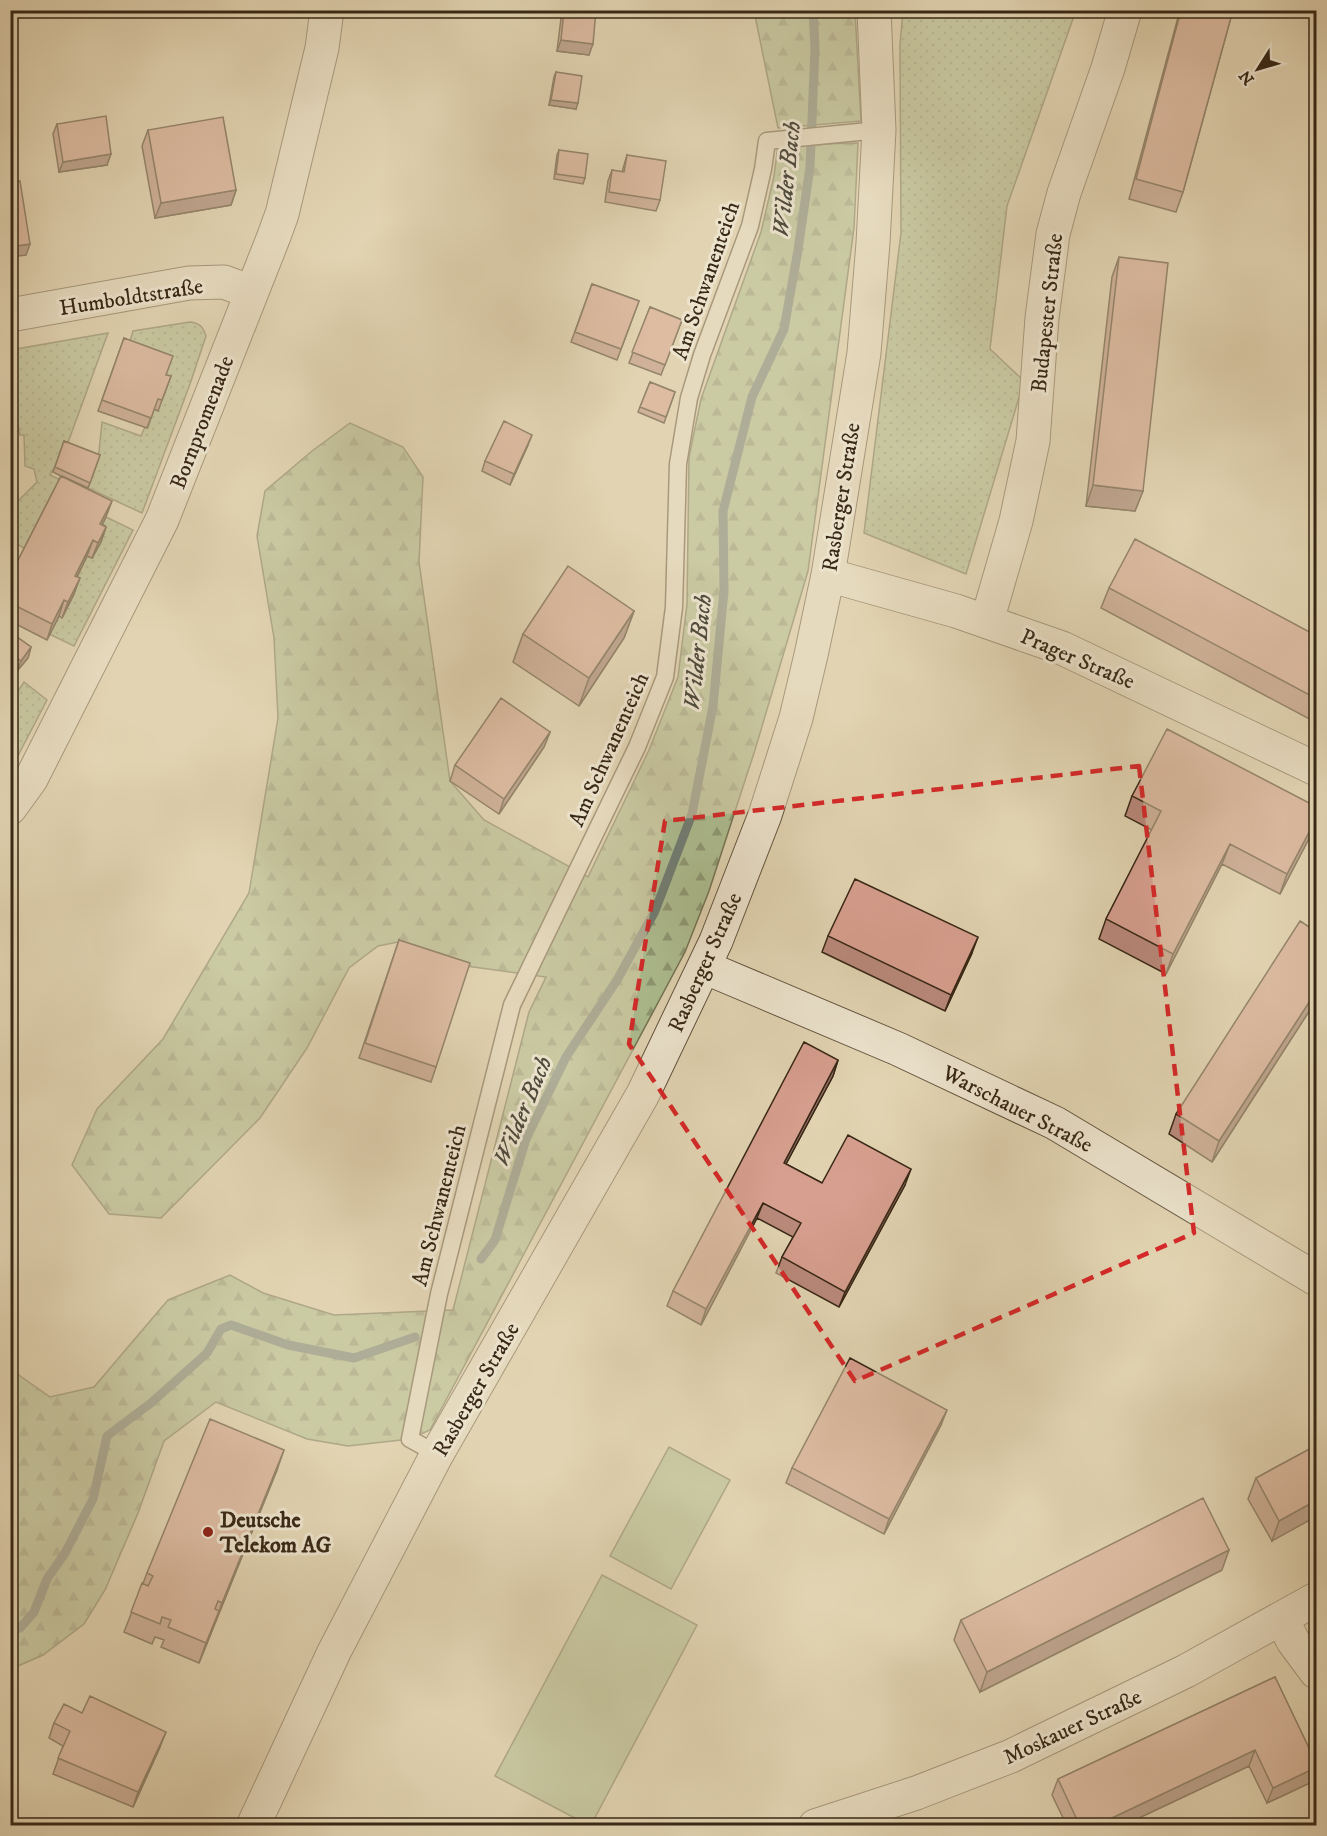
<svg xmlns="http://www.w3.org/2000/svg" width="1327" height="1836" viewBox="0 0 1327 1836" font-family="'IM FELL DW Pica',serif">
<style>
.grass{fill:url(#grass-dots);stroke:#727354;stroke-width:1.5}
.forest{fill:url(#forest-firs);stroke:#727354;stroke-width:1.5}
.garden{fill:#adbe91;stroke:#727354;stroke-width:1.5}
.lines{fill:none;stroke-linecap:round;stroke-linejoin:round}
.stream{stroke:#707e75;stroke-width:9}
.lane-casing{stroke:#62533d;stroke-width:19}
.street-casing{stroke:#62533d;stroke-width:35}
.lane{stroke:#ece3cd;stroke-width:16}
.street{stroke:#ece3cd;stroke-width:33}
.wall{fill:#b9897b;stroke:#382816;stroke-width:1.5}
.shaded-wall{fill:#966f64;stroke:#382816;stroke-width:1.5}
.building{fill:#d79f8f;stroke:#382816;stroke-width:1.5}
.marked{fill:none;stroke:#d62828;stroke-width:4.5;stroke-dasharray:12 8;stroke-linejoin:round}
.poi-dot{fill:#8f2418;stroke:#ece3cd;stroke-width:2}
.labels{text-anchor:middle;stroke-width:6;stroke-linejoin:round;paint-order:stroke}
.street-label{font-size:22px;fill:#382816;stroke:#ece3cd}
.poi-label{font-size:22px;font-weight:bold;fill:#382816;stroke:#ece3cd;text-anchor:start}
.water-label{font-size:24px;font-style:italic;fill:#504c3e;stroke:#ece3cd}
</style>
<defs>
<pattern id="grass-dots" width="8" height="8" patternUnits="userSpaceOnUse" patternTransform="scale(1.5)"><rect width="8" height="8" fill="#adbe91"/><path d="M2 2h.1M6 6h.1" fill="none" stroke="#8e9a75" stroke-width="1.8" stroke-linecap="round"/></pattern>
<pattern id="forest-firs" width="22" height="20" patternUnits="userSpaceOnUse" patternTransform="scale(1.5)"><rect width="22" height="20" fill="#adbe91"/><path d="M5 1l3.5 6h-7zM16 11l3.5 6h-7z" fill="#8e9a75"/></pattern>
</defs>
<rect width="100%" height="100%" fill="#e2d4b2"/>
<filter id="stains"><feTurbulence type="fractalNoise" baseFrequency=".00333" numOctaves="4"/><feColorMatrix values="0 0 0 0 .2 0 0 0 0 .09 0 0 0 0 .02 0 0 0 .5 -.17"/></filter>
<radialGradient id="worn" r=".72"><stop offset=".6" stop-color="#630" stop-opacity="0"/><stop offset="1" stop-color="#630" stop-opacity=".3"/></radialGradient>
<path class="grass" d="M903,11H1087L1075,13L1007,206L990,349L1024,381L966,574L864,533L901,233L900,44Z
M190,322C200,323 203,327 206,336L190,384L142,513L88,488L98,461L102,422L141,436L145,427L148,428L154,409L158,410L127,351L133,331Z
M108,333L66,448L50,475L63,481L26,549L11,541V532L18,516L11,512V508L37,482L34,469L25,466L24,435H20L18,425L11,426V350Z
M106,517L133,530L74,646L49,634L59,616L62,617L74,594L70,591L87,556L93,558L95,539Z
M24,682L47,700L11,769V702Z"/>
<path class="forest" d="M754,11H855L861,121L778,128Z
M858,143L854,228L808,571L755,750L709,891L685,952L430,1430L410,1439L348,1446L307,1439L216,1402L164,1441L138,1513L105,1590L84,1624L43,1655L11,1669L10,1369L50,1397L94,1387L168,1300L230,1275L263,1293L334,1315L453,1310L529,1012L546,977L466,966L403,941L378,946L349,968L307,1048L260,1118L161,1218L109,1214L72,1165L97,1109L163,1039L249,893L278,718L274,638L257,536L265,491L312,451L350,423L403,447L423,477L419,562L450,781L484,820L588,877L649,750L678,677L687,604L689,457L701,399L761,232L774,176L778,145Z"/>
<path class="garden" d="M669,1447L730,1480L671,1589L610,1556Z
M602,1575L697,1625L591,1825H588L495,1776Z"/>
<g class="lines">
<path class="stream" d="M481,1259L495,1240L526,1139L566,1057L617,980L655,911L692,814L713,706L724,591L723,511L752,397L784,329L798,250L810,167L815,48L813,10
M10,1631L20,1628L34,1612L47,1579L65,1553L93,1499L107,1436L151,1403L207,1353L221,1329L231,1325L288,1345L354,1358L415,1337"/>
<g class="lane-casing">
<path id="lane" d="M437,1454L410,1439L439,1294L512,1005L637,747L665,677L674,607L678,464L689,398L702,355L750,226L763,169L767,141L879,130"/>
</g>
<g class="street-casing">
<path id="street" d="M10,315L189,283L224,282L251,292
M828,575L956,611L1062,648L1316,769
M987,621L1016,521L1033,441L1042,318L1053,234L1064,193L1108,68L1125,10
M10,808L31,779L162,520L274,236L282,214L322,48L327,10
M704,967L898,1049L1055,1123L1316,1279
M1282,1619L1293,1641L1316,1672
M253,1826L334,1652L437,1454L643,1094L716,941L765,815L796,718L811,655L828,575L864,353L873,243L879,130L874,10
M815,1826L916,1793L1011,1756L1186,1671L1316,1599"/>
</g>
<use href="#lane" class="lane"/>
<use href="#street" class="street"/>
</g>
<path class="wall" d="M562,10H596L589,55L557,51Z
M1180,10H1233L1183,192L1176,212L1129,199Z
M556,72L576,109L549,105L554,77Z
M57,124L107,165L59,172L53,134Z
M148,130L236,190L231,205L155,218L142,146Z
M559,150L585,178L583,184L554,179L557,155Z
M627,155L660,200L656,211L605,202L608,181L612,170L622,172Z
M1119,257L1143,491L1135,511L1086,506L1112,277Z
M592,284L639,301L617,360L571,342Z
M650,307L682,320L661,375L629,363Z
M124,338L166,375L171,376L158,411L154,409L147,428L98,411Z
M650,382L675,392L664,423L638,412Z
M64,441L100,455L88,488L62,476L106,517L102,524L106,527L101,542L92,558L87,556L77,577L74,594L62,618L59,616L47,640L10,621V576L61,476L53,472Z
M528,445L510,485L482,471L485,461Z
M1109,588L1317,636V723L1101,608Z
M634,611L624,638L579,706L513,662L523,634Z
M10,632L31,647L28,658L17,671L14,669L10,674Z
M550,732L544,747L499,814L450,781L455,765Z
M1132,796L1317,807V821L1314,829L1280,894L1222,864L1166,974L1099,939L1106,919L1152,830L1125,816Z
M1317,932V999L1212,1162L1169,1134L1176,1114Z
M828,936L972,953L945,1011L822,952Z
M399,940L436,1067L431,1082L359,1058Z
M838,1060L833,1076L786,1164L822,1183L905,1185L839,1307L776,1273L782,1257L793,1237L757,1218L701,1325L667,1306L673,1291Z
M941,1425L884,1534L786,1483L792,1468Z
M1317,1445L1272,1541L1248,1499L1256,1478Z
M277,1470L199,1663L161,1647L164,1640L155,1637L152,1644L124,1632L147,1573Z
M1222,1570L980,1692L954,1640L961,1620Z
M1275,1677L1317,1765V1769L1312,1782L1267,1803L1249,1766L1122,1826H1067L1052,1795L1058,1779Z
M54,1723L160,1747L133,1807L53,1774L63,1746L49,1738Z"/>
<path class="shaded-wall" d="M561,40L593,44L589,55L557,51Z
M551,100L578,103L576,109L549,105Z
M111,154L107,165L59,172L63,162Z
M236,190L231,205L155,218L161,203Z
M30,244L26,255L10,257V247Z
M532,435L528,445L510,485L514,474Z
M1093,485L1143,491L1135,511L1086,506Z
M112,501L106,517L95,539L100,524Z
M106,527L101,542L92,558L98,543Z
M93,540L87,556L70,591L75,576Z
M80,578L74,594L62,618L68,602Z
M64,600L59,616L47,640L52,624Z
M634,611L624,638L579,706L589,678Z
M31,647L28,658L17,671L21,661Z
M18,659L14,669L10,674V668Z
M550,732L544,747L499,814L504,799Z
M1317,817V821L1314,829L1280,894L1287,874Z
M1230,844L1222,864L1166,974L1173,954Z
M978,937L972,953L945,1011L951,995Z
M1317,990V999L1212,1162L1219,1141Z
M838,1060L833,1076L778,1179L784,1163Z
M911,1169L905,1185L839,1307L845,1292Z
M763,1203L757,1218L701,1325L706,1309Z
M947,1410L941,1425L884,1534L889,1519Z
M284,1450L277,1470L215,1623L222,1603Z
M1317,1500V1516L1272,1541L1279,1521Z
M1229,1550L1222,1570L980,1692L987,1672Z
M219,1611L212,1631L199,1663L206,1643Z
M166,1732L160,1747L133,1807L138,1792Z
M1255,1750L1249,1766L1122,1826H1095Z
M1317,1767L1312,1782L1267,1803L1273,1788Z"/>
<path class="building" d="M564,10H596L593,44L561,40Z
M1181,10H1233L1183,192L1136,179Z
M556,72L582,76L578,103L551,100Z
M106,116L111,154L63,162L57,124Z
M223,117L236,190L161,203L148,130Z
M559,150L588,154L585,178L556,174Z
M627,155L666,161L660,200L609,192L612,170L624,172Z
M20,181L30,244L10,247V182Z
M1119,257L1168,263L1143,491L1093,485Z
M592,284L639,301L621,349L575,332Z
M650,307L682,320L665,365L632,352Z
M124,338L173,356L166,375L171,376L162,400L158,399L151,418L102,400Z
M650,382L675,392L666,417L640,407Z
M10,402L13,416H10Z
M504,421L532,435L514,474L485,461Z
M64,441L100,455L90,483L55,467Z
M61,476L112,501L100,524L106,527L98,543L93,540L75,576L80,578L68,602L64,600L52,624L10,603V576Z
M1135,539L1317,636V699L1109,588Z
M568,566L634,611L589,678L523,634Z
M10,632L31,647L21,661L18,659L10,668Z
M501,698L550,732L504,799L455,765Z
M1167,729L1317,807V817L1287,874L1230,844L1173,954L1106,919L1161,811L1132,796Z
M855,879L978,937L951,995L828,936Z
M1300,921L1317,932V990L1219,1141L1176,1114Z
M399,940L470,963L436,1067L365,1043Z
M804,1042L838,1060L784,1163L822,1183L848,1135L911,1169L845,1292L782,1257L801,1223L763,1203L706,1309L673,1291Z
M850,1358L947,1410L889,1519L792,1468Z
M210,1419L284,1450L222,1603L218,1601L215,1609L219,1611L206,1643L168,1627L171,1620L162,1617L160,1624L131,1612L142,1583L148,1586L153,1576L147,1573Z
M1317,1445V1500L1279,1521L1256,1478Z
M1203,1498L1229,1550L987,1672L961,1620Z
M1275,1677L1317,1765V1767L1273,1788L1255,1750L1095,1826H1080L1058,1779Z
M90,1696L166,1732L138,1792L58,1758L70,1731L54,1723L64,1704L82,1713Z"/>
<path d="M0 0H1327V1836H0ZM1139,766L1194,1233L855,1381L629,1044L665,821Z" fill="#e2d4b2" fill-opacity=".55" fill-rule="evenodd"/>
<path class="marked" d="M1139,766L1194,1233L855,1381L629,1044L665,821Z"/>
<circle class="poi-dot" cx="208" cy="1532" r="6"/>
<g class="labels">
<g class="street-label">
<text transform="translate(705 280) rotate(-71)" y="8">Am Schwanenteich</text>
<text transform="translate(131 296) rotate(-9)" y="8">Humboldtstraße</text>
<text transform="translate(1046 313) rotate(-84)" y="8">Budapester Straße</text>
<text transform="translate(201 422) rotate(-69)" y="8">Bornpromenade</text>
<text transform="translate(840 497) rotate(-81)" y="8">Rasberger Straße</text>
<text transform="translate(1078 658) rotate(23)" y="8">Prager Straße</text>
<text transform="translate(608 749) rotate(-66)" y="8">Am Schwanenteich</text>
<text transform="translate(704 962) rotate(-66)" y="8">Rasberger Straße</text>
<text transform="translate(1018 1108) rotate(27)" y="8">Warschauer Straße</text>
<text transform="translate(438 1205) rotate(-76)" y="8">Am Schwanenteich</text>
<text transform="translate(475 1389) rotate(-60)" y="8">Rasberger Straße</text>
<text transform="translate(1072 1726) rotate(-25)" y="8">Moskauer Straße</text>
</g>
<g class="poi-label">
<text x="220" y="1527">Deutsche<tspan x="220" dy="25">Telekom AG</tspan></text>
</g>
<g class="water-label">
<text transform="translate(786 179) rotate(-84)" y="8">Wilder Bach</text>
<text transform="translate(697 652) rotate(-84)" y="8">Wilder Bach</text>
<text transform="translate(522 1111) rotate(-67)" y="8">Wilder Bach</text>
</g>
</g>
<rect width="1327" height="1836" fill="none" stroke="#e2d4b2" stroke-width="36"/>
<rect x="12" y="12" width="1303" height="1812" fill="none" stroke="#382816" stroke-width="3"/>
<rect x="18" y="18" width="1291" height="1800" fill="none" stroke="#382816" stroke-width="1.5"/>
<g transform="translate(1258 69) rotate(233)" stroke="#ece3cd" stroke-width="4.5" paint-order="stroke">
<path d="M0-4.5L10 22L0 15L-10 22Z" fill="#382816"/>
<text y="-9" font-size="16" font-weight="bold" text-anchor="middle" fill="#382816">N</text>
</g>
<rect width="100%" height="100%" filter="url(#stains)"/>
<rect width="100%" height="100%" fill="url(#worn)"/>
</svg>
